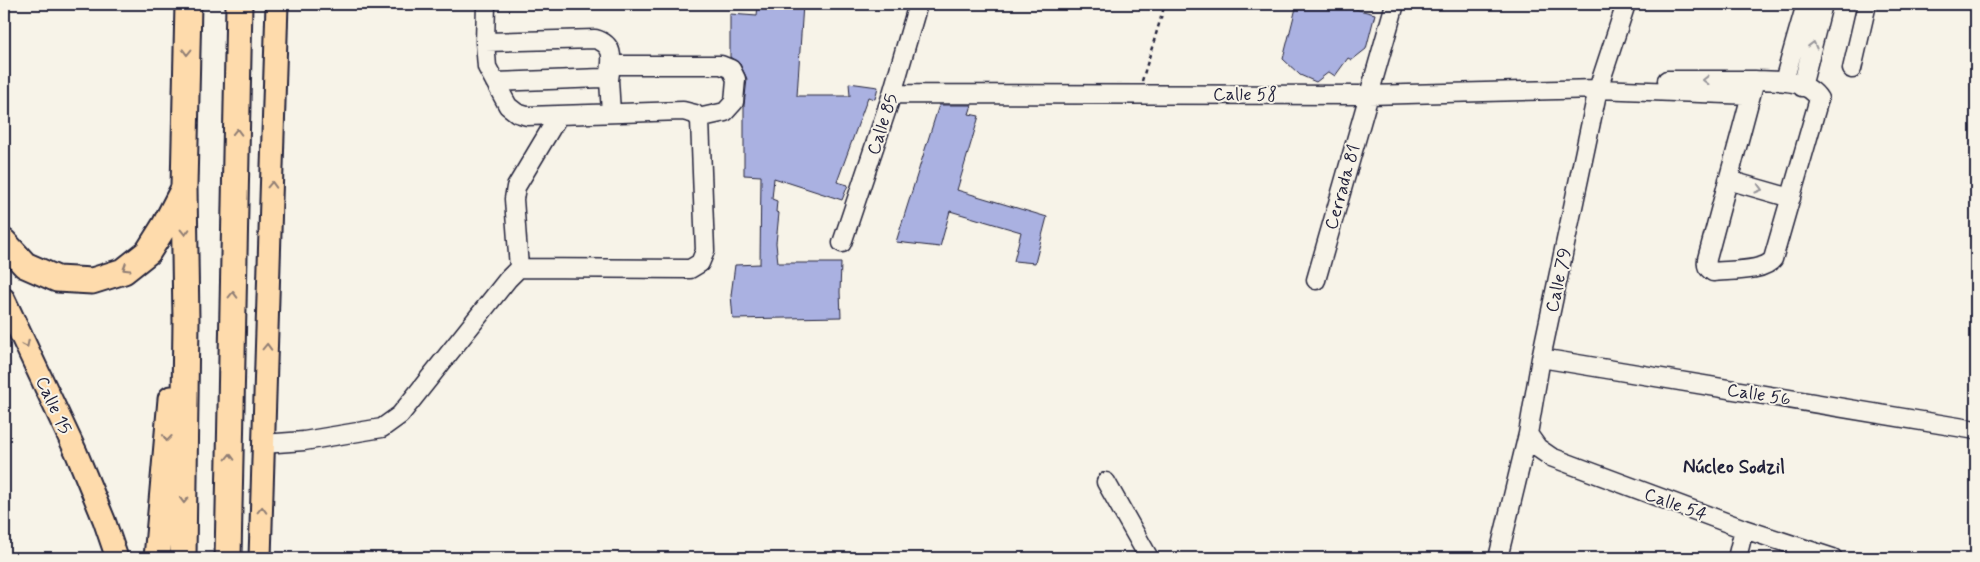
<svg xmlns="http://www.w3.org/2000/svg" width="1980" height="562" viewBox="0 0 1980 562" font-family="Mynerve,sans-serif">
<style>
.building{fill:#aab1e1;stroke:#22223b}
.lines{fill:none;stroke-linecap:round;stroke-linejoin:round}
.minor-casing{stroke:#22223b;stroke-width:21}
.major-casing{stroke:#22223b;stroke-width:25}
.highway-casing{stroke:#22223b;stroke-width:29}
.path{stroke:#22223b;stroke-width:2.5;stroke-dasharray:4 4;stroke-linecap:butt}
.minor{stroke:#f7f3e8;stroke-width:18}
.major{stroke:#fedbac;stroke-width:21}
.highway{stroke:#fedbac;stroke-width:25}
.oneway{stroke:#97959a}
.oneway2{stroke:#907e74}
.labels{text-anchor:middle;stroke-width:4;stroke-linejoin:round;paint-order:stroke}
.street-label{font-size:18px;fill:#22223b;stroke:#f7f3e8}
.neighbourhood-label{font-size:19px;font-weight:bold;fill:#22223b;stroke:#f7f3e8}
</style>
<rect width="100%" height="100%" fill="#f7f3e8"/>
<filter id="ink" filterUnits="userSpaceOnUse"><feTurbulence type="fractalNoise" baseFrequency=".02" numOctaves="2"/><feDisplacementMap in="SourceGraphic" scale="10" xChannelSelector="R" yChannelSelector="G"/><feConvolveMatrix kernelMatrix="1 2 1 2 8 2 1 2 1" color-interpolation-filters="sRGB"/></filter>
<g filter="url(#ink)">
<path class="building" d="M758,4H803L797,96H850L849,83L878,87L875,99L868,97L837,182L848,185L842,200L774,178L772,199L777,201L776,212L779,213L776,243L778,263H841L840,292L841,317L733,319L731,295L735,265L760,264L761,176L744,175V105L747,79L740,64L730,57V14L757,16Z
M1297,4H1337L1340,7L1346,9L1351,8L1375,14L1366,49L1352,60L1348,58L1335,76L1329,72L1316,82L1300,75L1283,59Z
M939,105H972L969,114L979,116L957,190L1047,217L1035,263L1014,261L1021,232L950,211L940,247L896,242Z"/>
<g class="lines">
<g class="minor-casing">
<path id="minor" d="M485,42L595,39C617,45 611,62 609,80
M611,65H721L731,69L736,79L734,102L725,112L698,118
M1852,69L1867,4
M1667,80H1755
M1755,80C1775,81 1807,79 1819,99L1773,259C1764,272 1729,270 1713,272C1707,268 1706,266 1707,259Z
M1784,81L1806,4
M495,82L602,78L609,80L611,113
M1802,87L1823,4
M892,94L1369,95L1598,89L1751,95
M1728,180L1791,198
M842,243L892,94L918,4
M519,268L514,199L516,187L559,115
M1316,280L1395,4
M1541,358L1976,430
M1528,434L1538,448L1551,457L1744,529L1833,558
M263,444L304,441L382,428L400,415L508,279L519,268L690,269L700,263L705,251L700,120L695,114L683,111L527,116L517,113L508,106L487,67L485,42L486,4
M1106,482L1149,558
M1498,558L1528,434L1541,358L1598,89L1626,4
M1737,558L1744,529"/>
</g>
<g class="major-casing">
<path id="major" d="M4,299L76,452L104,520L117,558
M260,558L277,4"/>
</g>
<g class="highway-casing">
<path id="highway" d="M4,242L25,265L57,279L92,281L124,271L148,252L165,225L182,192
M157,558L171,399
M183,558L186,321L184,187L188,4
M228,558L239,4"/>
</g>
<path class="path" d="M1142,81L1165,4"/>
<use href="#minor" class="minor"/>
<use href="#major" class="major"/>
<use href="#highway" class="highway"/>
</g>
<defs><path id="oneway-chevron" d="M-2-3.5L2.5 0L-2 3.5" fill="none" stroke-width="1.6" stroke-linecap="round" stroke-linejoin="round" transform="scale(1.25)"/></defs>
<g class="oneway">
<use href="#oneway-chevron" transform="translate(1813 45) rotate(-76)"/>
<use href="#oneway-chevron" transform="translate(1706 80) rotate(-180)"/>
<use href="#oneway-chevron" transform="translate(1759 189) rotate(16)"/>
</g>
<g class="oneway2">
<use href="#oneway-chevron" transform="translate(187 52) rotate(91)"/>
<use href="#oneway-chevron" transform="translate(237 132) rotate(-89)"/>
<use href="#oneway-chevron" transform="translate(272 185) rotate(-88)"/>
<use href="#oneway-chevron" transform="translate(185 232) rotate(89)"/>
<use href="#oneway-chevron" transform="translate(126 268) rotate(148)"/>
<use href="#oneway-chevron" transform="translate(233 295) rotate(-89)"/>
<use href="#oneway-chevron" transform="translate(26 344) rotate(64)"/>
<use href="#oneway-chevron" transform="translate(267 347) rotate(-88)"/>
<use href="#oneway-chevron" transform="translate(167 438) rotate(96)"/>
<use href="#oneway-chevron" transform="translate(230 457) rotate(-89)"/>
<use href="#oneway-chevron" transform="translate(184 500) rotate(91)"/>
<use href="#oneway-chevron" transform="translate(262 510) rotate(-88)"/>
</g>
</g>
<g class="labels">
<g class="street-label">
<text x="1245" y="100">Calle 58</text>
<text transform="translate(882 124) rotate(-72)" y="6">Calle 85</text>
<text transform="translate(1342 187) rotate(-74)" y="6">Cerrada 81</text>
<text transform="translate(1558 280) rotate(-78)" y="6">Calle 79</text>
<text transform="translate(1759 394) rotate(9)" y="6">Calle 56</text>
<text transform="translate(54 405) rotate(65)" y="6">Calle 15</text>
<text transform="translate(1676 504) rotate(20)" y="6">Calle 54</text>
</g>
<g class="neighbourhood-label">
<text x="1734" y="473">Núcleo Sodzil</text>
</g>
</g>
<rect width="1980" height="562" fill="none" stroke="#f7f3e8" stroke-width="20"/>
<rect x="10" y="10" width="1960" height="542" fill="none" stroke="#22223b" stroke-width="2" filter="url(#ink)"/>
</svg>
